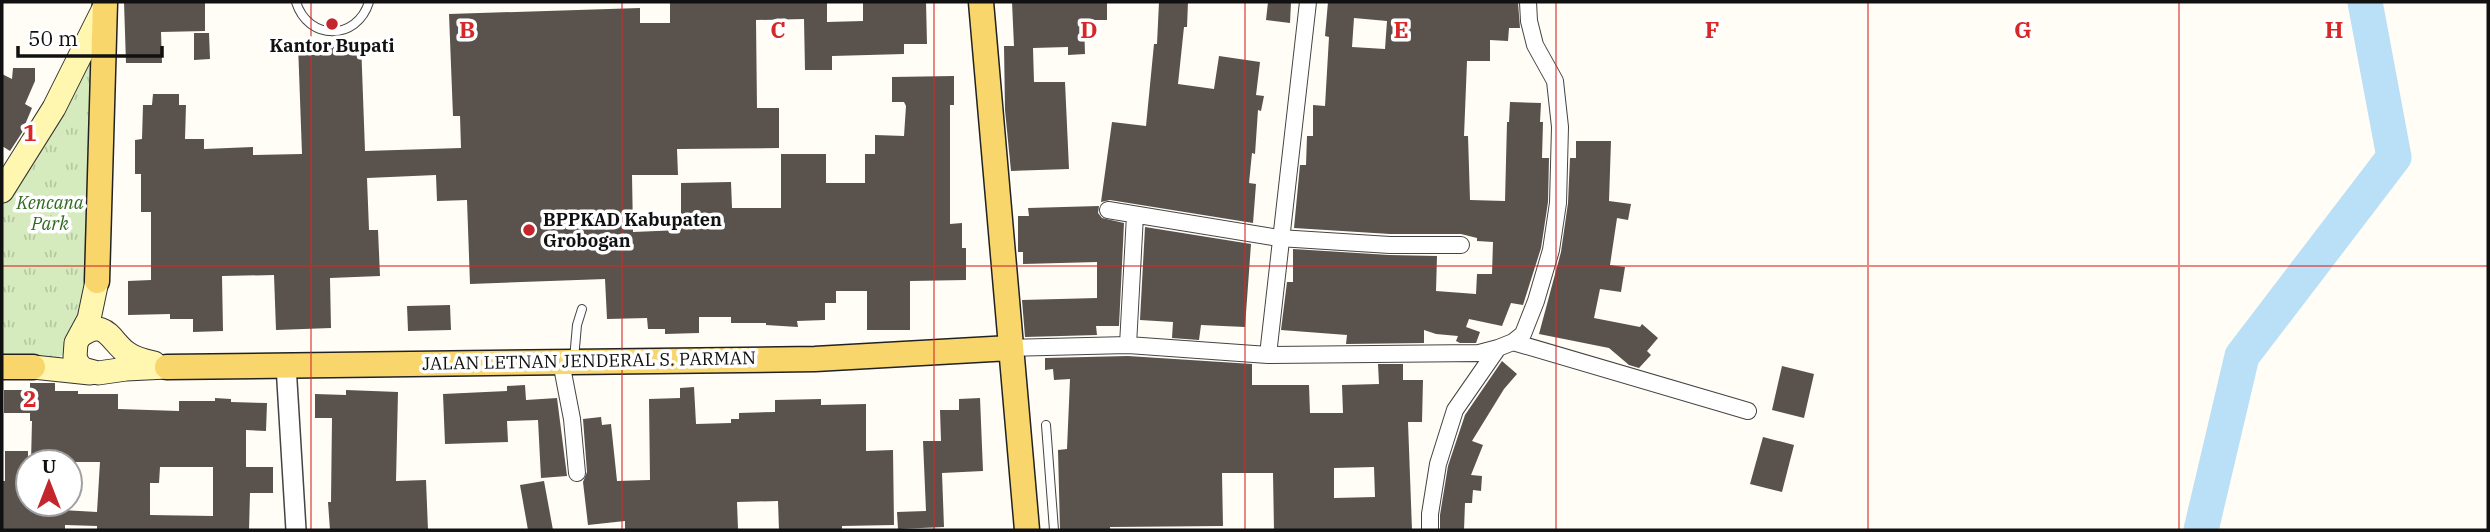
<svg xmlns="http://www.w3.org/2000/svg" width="2490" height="532" viewBox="0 0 2490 532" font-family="'IBM Plex Serif',serif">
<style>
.grass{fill:url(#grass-tufts)}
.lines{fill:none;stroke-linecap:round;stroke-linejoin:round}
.river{stroke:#b9e0f7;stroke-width:35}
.building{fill:#5a524d;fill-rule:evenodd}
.service-casing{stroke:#444;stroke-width:10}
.minor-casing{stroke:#444;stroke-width:18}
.tertiary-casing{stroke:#444;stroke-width:22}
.secondary-casing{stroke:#333;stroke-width:25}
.primary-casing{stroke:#222;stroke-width:27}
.service{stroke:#fff;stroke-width:8}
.minor{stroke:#fff;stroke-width:16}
.tertiary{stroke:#fff;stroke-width:19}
.secondary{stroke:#fff6b0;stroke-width:23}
.primary{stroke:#f9d66b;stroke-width:24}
.grid{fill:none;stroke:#d62828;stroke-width:2;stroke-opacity:0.55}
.poi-dot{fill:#c4262e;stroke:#fff;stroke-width:2.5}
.labels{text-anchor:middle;stroke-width:7;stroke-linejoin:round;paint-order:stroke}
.poi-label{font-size:18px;font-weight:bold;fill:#111;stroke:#fff}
.park-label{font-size:18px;font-style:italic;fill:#2f6b1f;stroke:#fff}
.street-label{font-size:18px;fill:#111;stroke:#fff}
.grid-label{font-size:23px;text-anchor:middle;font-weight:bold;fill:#d62828;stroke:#fff;stroke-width:7;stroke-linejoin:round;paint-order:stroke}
</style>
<defs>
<pattern id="grass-tufts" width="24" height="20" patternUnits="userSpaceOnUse" patternTransform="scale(1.75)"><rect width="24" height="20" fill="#d5ebbd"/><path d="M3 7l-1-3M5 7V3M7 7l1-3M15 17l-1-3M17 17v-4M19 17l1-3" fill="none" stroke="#b6c8a1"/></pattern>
</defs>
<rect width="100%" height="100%" fill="#fffdf5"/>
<path class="grass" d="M104,9L97,281L65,354L50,362L2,367V194Z"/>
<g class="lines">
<path class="river" d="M2201,530L2242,356L2394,157L2365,2"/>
</g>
<path class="building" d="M124,2H205V31L161,32L162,63H126Z
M670,2H827V22L863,21V2H926L927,44H904V54L832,56V70H805L804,19L756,20L757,108H779V148L677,149L678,175H632L633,232L681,230V183L731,182L732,208H781V154H826V183H865V154H875V135L904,136L906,106L904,102H892V77L954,76V105H950V224L962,223V248H966V280L910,281V330H867V291H836V303H825V320L797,321L798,327L766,325V323H731V317H699V333L665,334V329H648L647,318L607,319L605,279L470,284L467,200L437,201L436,175L367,178L369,230H378L380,276L330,278L331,328L276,330L274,275L222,276L223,331L193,332V319H170V314L128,315V281L151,280V212H141V174H135V140L142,139L143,105H152L153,94H179V105H186L185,139H204V149L253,147V155L302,154L298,44L361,42L365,151L461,148L460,116H453L449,14L640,8V23H670Z
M1012,2H1107V20H1084L1085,54L1068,55V47L1033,48L1034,82H1065L1069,169L1011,171L1005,110L1004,46H1014Z
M1159,2H1188L1187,27H1184L1178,84L1214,89L1219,56L1260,62L1256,95L1264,96L1261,111L1258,110L1255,154L1252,153L1249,183L1256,184L1253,223L1110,200L1101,202L1112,122L1146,126L1154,44H1157Z
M1268,2H1291L1290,23L1266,20Z
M1328,2H1518L1520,28H1509L1508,41L1490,40V61H1467L1464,136H1468L1470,200L1505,201L1507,122H1509L1510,102L1541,103L1540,122H1543L1542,158H1549L1548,202L1541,248L1523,305L1511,303L1502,326L1469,319L1466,327L1480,332L1476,343H1460L1456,341L1458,336L1436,334L1424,330V343L1346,344L1347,335L1281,330L1287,282H1293V249L1389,255L1437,256L1436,291L1476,294L1477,274H1492L1493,242L1477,241V238L1461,234H1390L1294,228L1300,165H1306L1307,136H1313V105L1325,106L1329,37L1325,36ZM1354,18L1387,21L1385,49L1352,47Z
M194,33H209L210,59L194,60Z
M13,68H35V81L25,104L32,108L24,127L25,128L10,151L2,146V74L12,79Z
M1576,141H1611L1609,201L1631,204L1628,220L1617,218L1610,265L1625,267L1621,292L1600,289L1594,318L1640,327L1642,324L1658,338L1647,351L1651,355L1639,368L1629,365L1609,348L1539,334L1561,252L1568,203L1570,158H1576Z
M1099,206L1098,213L1102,218L1124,223L1119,326H1096L1097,335L1025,337L1022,300L1097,298V262L1023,264V252H1018V216H1029L1028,208Z
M1145,227L1251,244L1245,327L1201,325L1199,340L1172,338L1173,322L1140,320Z
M450,305L451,330L408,331L407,306Z
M1128,356L1252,364V385H1309L1310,413H1343L1342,385L1379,384L1378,364H1403V380H1423L1422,422H1408L1412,530H1274L1273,473H1222L1223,526L1110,527V530H1060L1058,450L1067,449L1070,379L1054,380L1053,369L1045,370V358ZM1374,467L1375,497L1334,498V468Z
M1502,361L1517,374L1504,389L1472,441L1483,445L1471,475L1482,476L1481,491L1473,490L1472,503H1465L1464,530H1440V515L1448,466L1465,415Z
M1782,366L1814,374L1804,418L1772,410Z
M30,383H55V391H78V394H118V409L179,411V401H215V398L231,399V402L267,403L266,431L246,430V467H273V493H250L249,530H97V526L65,525V530H2V481H5V451H28V504H62V510L97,512L100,462H31L32,421H30V413H4V390H30ZM160,467H213V516L150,515V483H159Z
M525,385L526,400L557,398L567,476L541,478L538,420L507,421L508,442L445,444L443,394L507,391V386Z
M694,387L696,424L731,423V419H739V413L775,412V400L821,399V405L866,404V451L893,450L894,525L842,526V530H779L778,501L737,502L738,529L625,530V521L588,525L583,482L587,472L583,419L601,417L602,425L611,424L617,481L650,480L649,399L680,398V388Z
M346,390L398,392L396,481L426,480L428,530H330L328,502H331L332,418H315V394L346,395Z
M980,398L983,471L942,473L944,527L898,529L897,512L926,511L923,441H941L940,410H959V399Z
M1763,437L1794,445L1782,492L1750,484Z
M544,481L553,530H528L520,485Z"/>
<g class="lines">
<g class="service-casing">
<path id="service" d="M296,2C308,41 357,41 369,2
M574,359L577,325L582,309
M1046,425L1054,530"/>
</g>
<g class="minor-casing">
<path id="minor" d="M1108,210L1279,238L1390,245H1461
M1513,342L1748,411
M1128,345L1135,215
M1010,348L1128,345L1268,355L1479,353L1498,348
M1268,355L1308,2
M561,362L572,419L577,473
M1430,530V514L1438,464L1455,410L1498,348L1513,342L1523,334L1536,301L1551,250L1558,203L1560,127L1555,81L1535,45L1529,21L1528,2"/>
</g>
<g class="tertiary-casing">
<path id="tertiary" d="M286,365L296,530"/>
</g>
<g class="secondary-casing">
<path id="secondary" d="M2,191L54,108L105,6
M97,281L89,319L76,343L75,357L78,364L83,369L98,373L126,369L167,367
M80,336C106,317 110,341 127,353C135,359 145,361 154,363
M33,367L90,373"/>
</g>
<g class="primary-casing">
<path id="primary" d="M981,2L1027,530
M97,281L105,2
M2,367H33
M167,367L815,359L1010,348"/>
</g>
<use href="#service" class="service"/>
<use href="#minor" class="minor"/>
<use href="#tertiary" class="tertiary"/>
<use href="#secondary" class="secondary"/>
<use href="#primary" class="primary"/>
</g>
<path class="grid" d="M311,2V530M622,2V530M934,2V530M1245,2V530M1556,2V530M1868,2V530M2179,2V530M2,266H2488"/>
<g class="poi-dot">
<circle cx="332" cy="24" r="7"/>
<circle cx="529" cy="230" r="7"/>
</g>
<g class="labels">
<g class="poi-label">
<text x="332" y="52">Kantor Bupati</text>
<text x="543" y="226" text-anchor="start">BPPKAD Kabupaten<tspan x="543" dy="21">Grobogan</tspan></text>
</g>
<g class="park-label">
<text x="50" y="209">Kencana<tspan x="50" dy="21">Park</tspan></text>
</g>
<g class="street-label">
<text transform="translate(589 361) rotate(-1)" y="6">JALAN LETNAN JENDERAL S. PARMAN</text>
</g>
</g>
<g class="grid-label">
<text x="467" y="38">B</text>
<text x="778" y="38">C</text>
<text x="1089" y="38">D</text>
<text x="1401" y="38">E</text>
<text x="1712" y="38">F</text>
<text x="2023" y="38">G</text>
<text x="2334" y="38">H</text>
<text x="30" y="141">1</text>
<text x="30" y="407">2</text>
</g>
<rect width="2490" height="532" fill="none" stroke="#111111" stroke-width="7"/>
<g transform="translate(49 483)"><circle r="33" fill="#ffffff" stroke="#a0a0a0" stroke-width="2"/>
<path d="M0-5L12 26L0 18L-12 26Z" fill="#c4262e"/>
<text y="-10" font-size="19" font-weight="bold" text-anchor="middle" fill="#111111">U</text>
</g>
<path d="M18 46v10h144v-10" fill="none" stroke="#111111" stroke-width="3.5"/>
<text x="28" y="46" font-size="21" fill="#111111" stroke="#ffffff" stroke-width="5" paint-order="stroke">50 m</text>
</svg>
